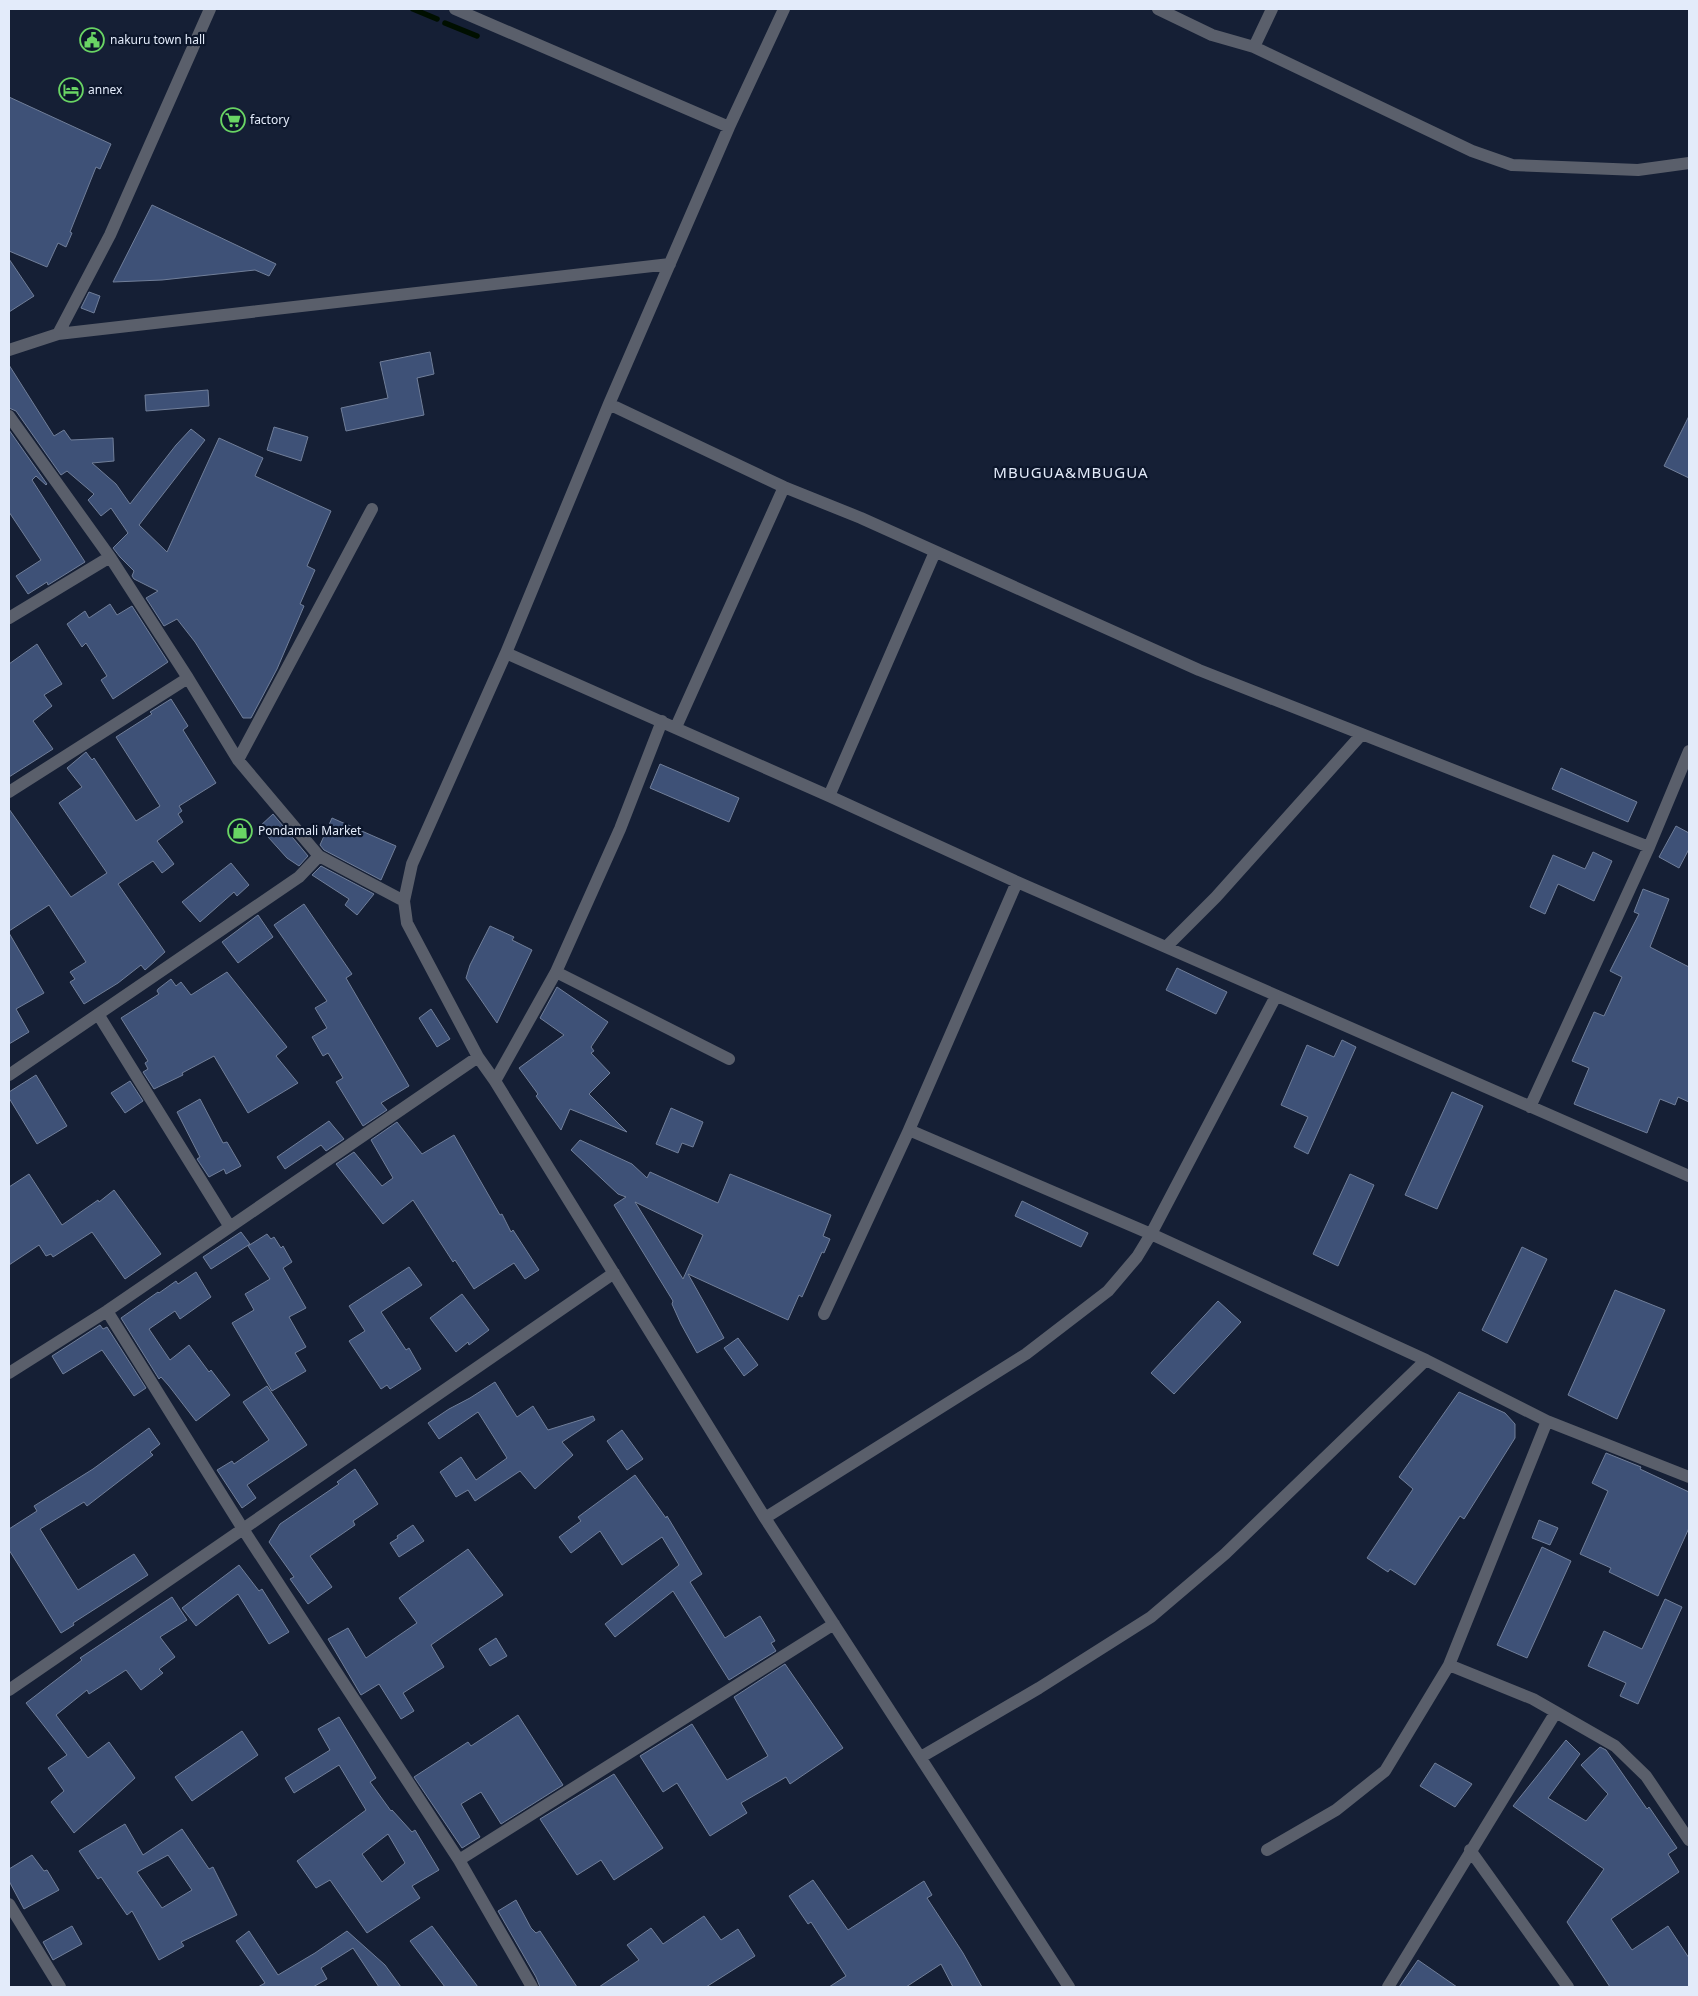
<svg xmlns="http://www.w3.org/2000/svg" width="1698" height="1996" viewBox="0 0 1698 1996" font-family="'Noto Sans',sans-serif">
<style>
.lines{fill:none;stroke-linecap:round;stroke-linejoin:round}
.stream{stroke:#000f00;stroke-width:5.5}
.building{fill:#3e5177;stroke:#707e99;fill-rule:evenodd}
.street{stroke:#5a5f6b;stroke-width:12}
.labels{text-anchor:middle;stroke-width:4.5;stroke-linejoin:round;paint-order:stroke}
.poi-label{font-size:12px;fill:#e3ebfa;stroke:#0c162b;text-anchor:start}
.quarter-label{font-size:15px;letter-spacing:1px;fill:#e3ebfa;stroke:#0c162b}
</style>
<rect width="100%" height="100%" fill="#151f35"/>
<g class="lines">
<path class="stream" d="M413,9L437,19
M445,23L477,36"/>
</g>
<path class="building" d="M9,97L111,144L100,169L96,167L70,232L72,233L66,247L58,243L47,267L9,251Z
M152,205L276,264L269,276L255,270L162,280L113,282Z
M9,259L34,296L9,312Z
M89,292L100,296L94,313L81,308Z
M430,352L434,374L417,378L424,415L346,431L341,408L388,398L380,362Z
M9,365L54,436L64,430L71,440L113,438L114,461L92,463L116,484L130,504L176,445L191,429L205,440L139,525L167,552L219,438L263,458L255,476L331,511L307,566L315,570L300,604L304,606L277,669L251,718H243L195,642L177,619L164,626L146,598L158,591L134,579L132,576L134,571L120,557L113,548L128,533L111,508L101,516L88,500L94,494L67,471L61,475L16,411L9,408Z
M208,390L209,406L146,411L145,395Z
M1689,416V478L1664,466Z
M274,427L308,437L301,461L267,450Z
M9,430L47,484L46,485L36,476L32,480L85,562L48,585L47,582L28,594L16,576L41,560L9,512Z
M110,604L117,615L132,606L168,662L113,699L101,680L107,676L86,643L82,647L67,624L85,611L89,618Z
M37,644L62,684L44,695L52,706L33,721L53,749L9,777V664Z
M171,699L188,726L183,730L216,783L179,806L182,811L178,814L183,822L157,841L174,864L162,873L153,861L118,884L165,952L145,970L141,965L118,983L84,1004L70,982L75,979L70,972L86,962L49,905L9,931V809L71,897L107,873L59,803L82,787L67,768L86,752L92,760L94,758L136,821L160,806L116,737L152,714L150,712Z
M660,764L739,798L729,822L650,788Z
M1561,768L1637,802L1628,822L1552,789Z
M273,814L308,856L299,866L287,858L259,827Z
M332,818L396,846L381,880L324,850L320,845Z
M1676,826L1689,833V849L1679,868L1659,857Z
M1593,852L1612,861L1594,901L1558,884L1545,914L1530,907L1553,855L1585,869Z
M231,863L249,885L237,896L234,892L200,922L182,902Z
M321,866L374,894L357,915L345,905L349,899L312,875Z
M1643,889L1669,899L1650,947L1689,967V1102L1678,1097L1675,1105L1660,1099L1647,1133L1574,1104L1589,1068L1572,1061L1594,1012L1604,1016L1622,977L1610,971L1639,914L1634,912Z
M304,904L352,974L346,978L409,1086L381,1103L387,1110L363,1126L336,1082L343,1078L328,1053L323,1056L312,1037L327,1028L315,1008L327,1001L274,925Z
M258,915L273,937L238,963L222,942Z
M490,926L514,937L512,940L532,950L497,1023L466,978L470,965Z
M9,933L44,993L16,1009L29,1032L9,1044Z
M1177,968L1227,992L1216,1014L1166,990Z
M227,972L287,1047L276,1056L298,1083L248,1113L214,1056L182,1073L183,1075L154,1089L143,1072L148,1069L145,1063L148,1061L121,1018L159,994L157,991L158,989L171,979L176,986L181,982L191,995Z
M557,987L608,1022L591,1047L594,1051L591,1053L610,1073L589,1094L627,1132L570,1109L561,1130L536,1096L538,1094L519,1068L564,1035L540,1018Z
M431,1009L450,1039L437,1047L419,1018Z
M1342,1040L1356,1047L1308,1154L1294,1147L1308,1117L1281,1105L1307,1045L1334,1057Z
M36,1075L67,1126L37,1144L9,1098V1092Z
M130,1081L143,1101L125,1113L111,1093Z
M1452,1092L1483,1106L1437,1209L1405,1195Z
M200,1099L223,1143L227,1142L241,1166L226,1174L224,1169L209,1177L197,1159L200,1157L177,1112Z
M671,1108L703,1122L693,1147L682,1143L678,1153L656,1144Z
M329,1121L344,1139L326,1151L321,1145L285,1169L277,1157Z
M397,1122L422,1154L454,1135L500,1215L502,1214L511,1232L513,1230L539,1270L525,1279L514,1263L474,1289L455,1260L453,1262L413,1200L383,1224L336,1164L354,1152L382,1186L393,1178L371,1140Z
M580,1140L632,1164L647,1178L650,1172L718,1203L730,1174L831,1215L823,1236L830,1239L824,1253L822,1252L802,1297L799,1295L788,1320L688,1274L724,1338L697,1353L681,1324L672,1304L673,1301L614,1205L626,1197L618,1194L571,1150ZM635,1202L703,1235L683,1279Z
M29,1174L62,1225L98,1200L99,1202L114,1190L161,1254L125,1279L92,1232L53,1257L51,1254L46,1256L39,1245L9,1265V1187Z
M1350,1174L1374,1185L1338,1266L1313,1254Z
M1022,1201L1088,1233L1081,1247L1015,1216Z
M241,1232L250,1244L211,1269L203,1257Z
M267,1234L271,1239L274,1237L281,1248L283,1246L292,1262L283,1268L306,1308L289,1317L306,1347L295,1353L306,1371L272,1391L232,1323L254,1310L245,1294L270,1279L248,1246Z
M1522,1247L1547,1259L1507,1343L1482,1330Z
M409,1267L422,1285L381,1312L406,1350L409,1348L421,1369L390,1389L387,1385L381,1389L349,1341L365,1331L349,1306Z
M196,1272L211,1297L180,1319L175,1311L149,1329L170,1360L189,1345L209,1372L211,1370L230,1395L196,1421L169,1386L161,1377L159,1379L121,1318L158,1292L159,1293L176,1281L178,1284Z
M1615,1290L1665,1310L1617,1419L1568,1395Z
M462,1294L489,1330L469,1345L468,1342L456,1352L430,1318Z
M1218,1301L1241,1322L1174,1394L1151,1373Z
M100,1325L103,1329L107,1327L146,1388L134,1396L102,1350L63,1374L52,1356Z
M738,1338L758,1365L744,1376L724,1348Z
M495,1382L517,1417L533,1406L548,1430L593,1416L595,1420L562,1442L573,1455L535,1489L520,1471L475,1501L468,1490L456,1497L440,1472L461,1457L476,1480L507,1458L478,1412L439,1439L428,1423L449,1409L470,1398Z
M267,1386L307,1445L247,1485L256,1498L242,1508L217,1470L232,1461L234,1464L269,1440L243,1402Z
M1459,1392L1505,1413L1515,1424V1438L1464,1519L1460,1516L1415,1585L1390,1569L1388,1572L1367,1558L1413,1489L1399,1477Z
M149,1428L160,1444L150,1452L153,1455L87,1506L84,1502L40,1529L78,1590L134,1554L148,1575L73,1623L74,1625L61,1633L9,1550V1529L37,1511L34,1506L93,1469Z
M622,1430L643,1459L627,1470L607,1441Z
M1606,1453L1641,1467L1640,1469L1689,1492V1528L1658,1596L1609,1572L1611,1568L1580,1554L1608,1491L1592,1483Z
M355,1469L378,1504L353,1521L355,1525L310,1556L332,1587L308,1604L290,1579L294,1577L269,1542L280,1524L339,1484L337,1482Z
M635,1475L666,1518L667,1516L702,1574L690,1582L725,1638L760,1616L775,1641L771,1643L776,1651L729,1680L673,1591L615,1637L605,1624L679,1565L662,1537L622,1565L600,1531L571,1553L559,1537L581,1521L578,1517Z
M1539,1520L1558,1528L1550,1545L1532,1538Z
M413,1525L424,1541L399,1557L390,1543L398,1538L397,1536Z
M1542,1547L1571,1561L1527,1658L1497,1645Z
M468,1549L503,1595L431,1645L444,1667L403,1693L414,1711L401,1719L379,1684L361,1695L328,1639L348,1628L366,1658L417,1623L399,1598Z
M239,1565L259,1591L262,1589L289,1632L269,1644L238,1594L196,1626L182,1608Z
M172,1597L187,1620L160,1637L175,1657L159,1669L163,1673L141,1690L126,1670L89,1694L87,1690L56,1715L88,1758L109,1742L135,1778L74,1833L51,1802L64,1791L48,1768L67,1755L26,1703L82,1660L80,1658Z
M1665,1599L1682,1607L1638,1704L1620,1696L1626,1683L1588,1666L1604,1631L1642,1649Z
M496,1638L507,1656L490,1666L479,1649Z
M785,1664L843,1748L790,1784L786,1777L741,1803L747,1813L710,1836L677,1783L663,1792L640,1756L692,1724L727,1780L768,1756L734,1697Z
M518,1715L563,1785L501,1824L481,1792L461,1804L480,1837L462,1848L414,1777L468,1742L471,1746Z
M339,1717L376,1778L370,1782L391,1811L392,1810L412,1832L415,1830L439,1870L412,1886L420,1898L367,1933L330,1880L316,1888L297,1861L366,1810L339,1765L294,1793L285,1778L330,1750L318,1729ZM388,1834L405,1863L382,1882L362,1854Z
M242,1731L258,1755L192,1801L175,1777Z
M1566,1740L1580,1754L1548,1798L1586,1821L1608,1794L1581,1765L1600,1747L1606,1750L1647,1809L1649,1807L1677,1848L1668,1854L1679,1872L1611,1919L1632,1950L1668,1926L1689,1958V1987H1610L1567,1922L1604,1869L1513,1806Z
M1435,1763L1472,1784L1455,1807L1420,1786Z
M614,1774L663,1848L614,1880L601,1860L577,1875L540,1819Z
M125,1824L143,1855L182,1829L209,1869L213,1867L237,1915L181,1942L184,1946L159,1960L132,1911L127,1915L101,1877L98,1879L79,1851ZM168,1855L192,1890L162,1908L137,1872Z
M32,1855L44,1871L47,1870L59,1890L24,1909L9,1881V1869Z
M813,1880L848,1930L924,1881L932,1895L927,1898L963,1953L982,1987H953L941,1964L906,1987H829L846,1976L811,1922L808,1924L789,1896Z
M516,1900L531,1928L536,1933L540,1931L577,1987H540L536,1977L498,1911Z
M704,1916L721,1940L738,1929L755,1956L706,1987H599L639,1960L627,1945L651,1928L663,1944Z
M72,1926L82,1944L53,1960L43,1942Z
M432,1926L478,1987H445L410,1941Z
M249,1931L278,1975L315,1953L347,1931L385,1965L401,1987H379L353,1948L321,1968L327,1979L313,1987H258L265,1983L236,1941Z
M1418,1960L1457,1987H1399Z"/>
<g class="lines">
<path class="street" d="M455,9L729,127
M784,9L729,127L609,404L506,653L412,864L404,901L407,923L478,1057L495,1081L765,1518L1069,1987
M1158,9L1212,35L1254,47L1472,151L1512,165L1638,170L1689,163
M1254,47L1272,9
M58,334L110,235L210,9
M9,350L58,334L670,264
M609,404L784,487L861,518L1199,670L1649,847
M9,416L110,557L188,678L238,760L319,856L404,901
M9,618L110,557
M506,653L829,796L1017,882L1689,1176
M676,727L784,487
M238,760L372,509
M9,792L188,678
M829,796L935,552
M1017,882L909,1130L1151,1234L1426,1360L1547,1421L1689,1477
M1166,947L1216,897L1362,734
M556,972L729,1059
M98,1014L230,1227
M9,1075L299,877L319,856
M495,1081L556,972L620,829L662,721
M1530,1107L1649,847L1689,751
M824,1314L909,1130
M9,1373L107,1311L478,1057
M765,1518L1026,1354L1108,1291L1137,1257L1151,1234L1276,996
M1449,1665L1533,1699L1615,1746L1646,1776L1689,1840
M9,1690L243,1529L107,1311
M921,1757L1039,1688L1151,1617L1225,1554L1426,1360
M1267,1850L1336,1810L1385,1771L1449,1665L1547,1421
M1470,1850L1568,1987
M459,1860L834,1624
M9,1904L60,1987
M532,1987L459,1860L243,1529L614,1273
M1388,1987L1556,1712"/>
</g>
<defs>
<g id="civic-ring" transform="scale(1.25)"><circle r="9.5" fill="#0c162b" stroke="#69d464" stroke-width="1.5"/><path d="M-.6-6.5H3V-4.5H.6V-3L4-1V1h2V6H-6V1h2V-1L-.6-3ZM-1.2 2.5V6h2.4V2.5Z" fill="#69d464"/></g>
<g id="hotel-ring" transform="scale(1.25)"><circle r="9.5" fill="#0c162b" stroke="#69d464" stroke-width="1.5"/><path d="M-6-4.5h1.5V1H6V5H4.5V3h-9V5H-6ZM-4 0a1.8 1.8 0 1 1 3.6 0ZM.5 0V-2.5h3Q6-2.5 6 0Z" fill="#69d464"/></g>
<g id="supermarket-ring" transform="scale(1.25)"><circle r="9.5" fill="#0c162b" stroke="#69d464" stroke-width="1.5"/><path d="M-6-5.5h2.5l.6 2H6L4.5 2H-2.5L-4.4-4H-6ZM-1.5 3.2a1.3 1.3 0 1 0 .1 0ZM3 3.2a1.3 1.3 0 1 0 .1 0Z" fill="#69d464"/></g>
<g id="shop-ring" transform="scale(1.25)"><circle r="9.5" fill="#0c162b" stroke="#69d464" stroke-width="1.5"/><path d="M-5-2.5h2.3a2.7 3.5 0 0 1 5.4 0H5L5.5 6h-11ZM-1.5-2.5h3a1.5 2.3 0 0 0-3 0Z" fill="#69d464"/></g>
</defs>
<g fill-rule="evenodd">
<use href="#civic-ring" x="92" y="40"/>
<use href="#hotel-ring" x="71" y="90"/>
<use href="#supermarket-ring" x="233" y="120"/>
<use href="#shop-ring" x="240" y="831"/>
</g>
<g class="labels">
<g class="poi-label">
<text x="110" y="44">nakuru town hall</text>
<text x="88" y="94">annex</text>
<text x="250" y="124">factory</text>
<text x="258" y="835">Pondamali Market</text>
</g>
<g class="quarter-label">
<text x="1071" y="478">MBUGUA&amp;MBUGUA</text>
</g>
</g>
<rect width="1698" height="1996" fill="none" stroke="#e3ebfa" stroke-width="20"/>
</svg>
